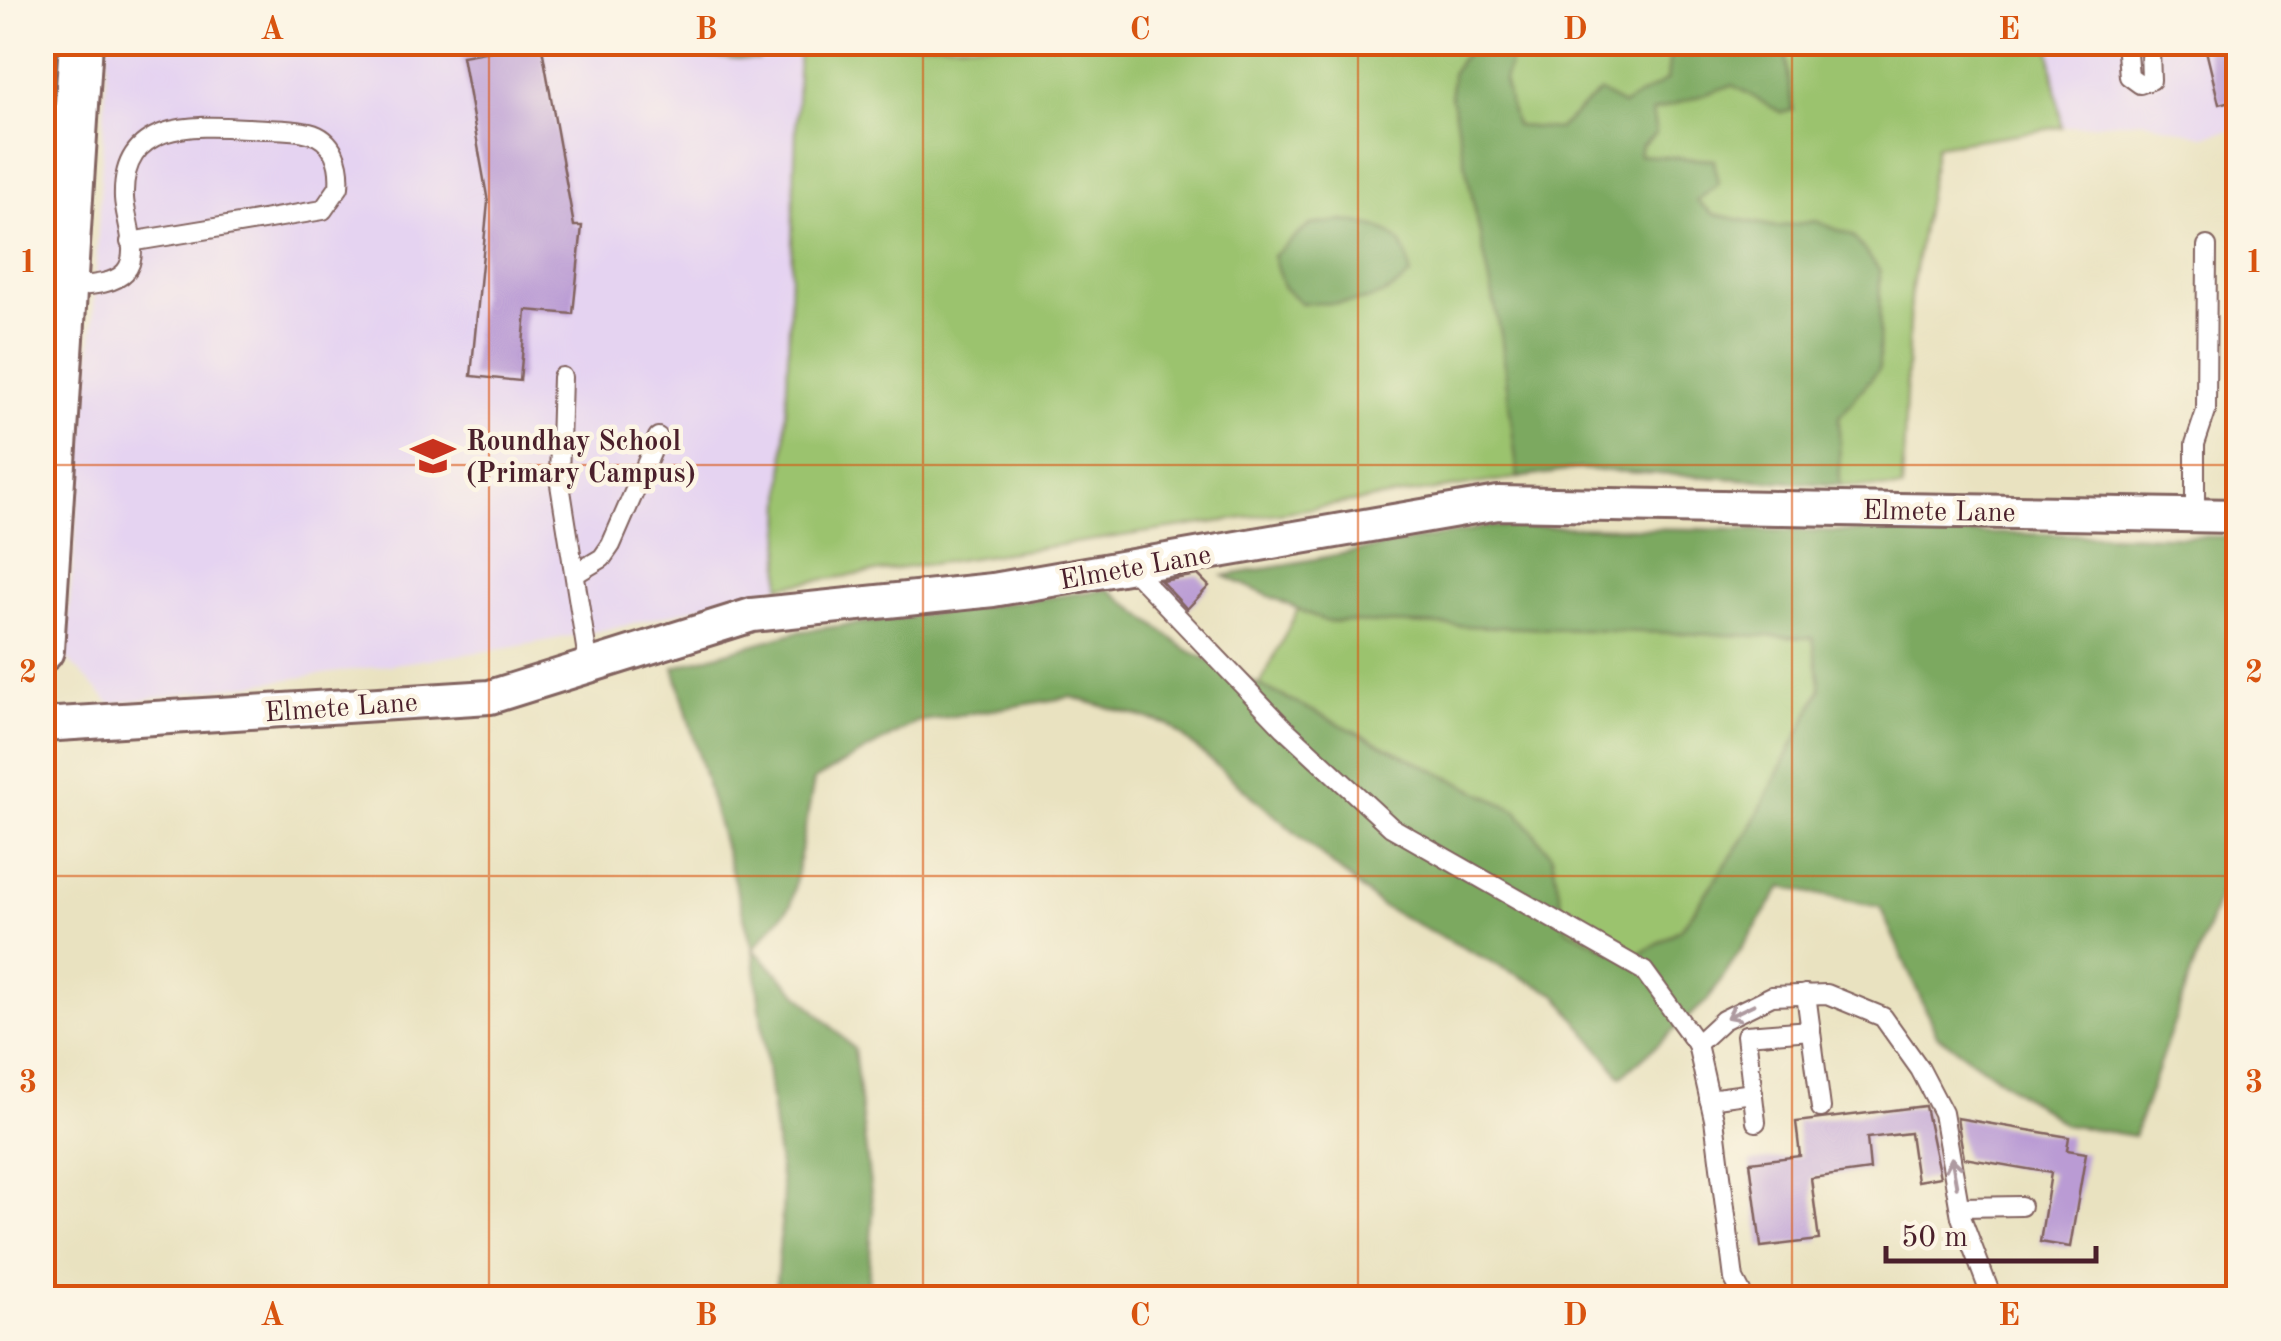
<svg xmlns="http://www.w3.org/2000/svg" width="2281" height="1341" font-family="'Old Standard TT',serif">
	<style>
		.built { fill: #e5d3f1 }
		.green { fill: #9bc36e; stroke: #72714c; stroke-width: 2.5 }
		.forest { fill: #7ca961; stroke: #636446; stroke-width: 2.5 }
		.building { fill: #ba9bd4 }
		.lines { fill: none; stroke-linecap: round; stroke-linejoin: round }
		.service-casing { stroke: #82635f; stroke-width: 22 }
		.minor-casing { stroke: #82635f; stroke-width: 38 }
		.tertiary-casing { stroke: #82635f; stroke-width: 48 }
		.service { stroke: #fff; stroke-width: 18 }
		.minor { stroke: #fff; stroke-width: 32 }
		.tertiary { stroke: #fff; stroke-width: 42 }
		.oneway { stroke: #ae9aa0 }
		.grid { fill: none; stroke: #d8530f; stroke-width: 2.5; stroke-opacity: 0.55 }
		.labels { text-anchor: middle; stroke-width: 9; stroke-linejoin: round; paint-order: stroke }
		.poi-label { font-size: 28px; font-weight: bold; fill: #4a1f2b; stroke: #fcf5e5; text-anchor: start }
		.street-label { font-size: 28px; fill: #4a1f2b; stroke: #fcf5e5 }
		.neatline { fill: none; stroke: #d8530f; stroke-width: 4 }
		.grid-label { font-size: 32px; text-anchor: middle; font-weight: bold; fill: #d8530f }
	</style>
	<rect width="100%" height="100%" fill="#fcf5e5"/>
	<filter id="ink" filterUnits="userSpaceOnUse"><feTurbulence type="fractalNoise" baseFrequency=".01" numOctaves="2"/><feDisplacementMap in="SourceGraphic" scale="20" xChannelSelector="R" yChannelSelector="G"/><feConvolveMatrix kernelMatrix="1 2 1 2 8 2 1 2 1" color-interpolation-filters="sRGB"/></filter>
	<filter id="wash" filterUnits="userSpaceOnUse"><feTurbulence type="fractalNoise" baseFrequency=".0048" numOctaves="4" result="noise"/><feDisplacementMap in="SourceGraphic" scale="40" xChannelSelector="R" yChannelSelector="G"/><feGaussianBlur stdDeviation="2.25" result="paint"/><feColorMatrix in="noise" values="0 0 0 0 0 0 0 0 0 0 0 0 0 0 0 0 0 1.4 0 .05"/><feComposite in="paint" operator="in"/></filter>
	<g filter="url(#wash)">
		<rect width="100%" height="100%" fill="#e9e2c0"/>
		<g class="built">
			<path d="M108,43h691l-19,543 -156,40 -116,22 -397,56 -46,-47 28,-331z"/>
			<path d="M2049,43h189v86l-35,7 -62,-16 -79,7z"/>
		</g>
		<g class="green">
			<path d="M633,43h126l-1,17 -126,-8z"/>
			<path d="M799,43h1250l13,84 -126,19 -26,152 -8,191 -323,-20 -799,117z"/>
			<path d="M1298,609l27,12 488,16 8,53 -72,141 -67,97 -51,32 -65,-31 -49,-118 -257,-126z"/>
		</g>
		<g class="forest">
			<path d="M1471,43h45l-12,38 12,45 42,3 42,-37 23,13 44,-25 4,-37h113l9,67 -11,3 -50,-28 -80,27 4,21 -15,13 -2,9 75,5 4,24 -21,17 16,13 63,13 40,-6 37,15 27,35 -1,98 -40,48 1,68 -261,-16 -61,9 -17,-143 -50,-239 1,-22z"/>
			<path d="M1343,221c39,5 65,11 67,54 -29,31 -68,29 -109,28l-18,-16 -10,-31 37,-31z"/>
			<path d="M1491,526l747,11v291l-5,27 -99,281 -69,-11 -128,-90 -57,-128 -98,-20 -74,113 -87,77 -64,-82 -176,-89 -212,-181 -98,-28 -154,25 -103,58 -23,125 -38,44 101,100 19,163 -6,86h-92l8,-97 -30,-252 -79,-282 122,-35 313,-43 75,59 333,163 35,45 14,73 65,31 51,-32 67,-97 72,-141 -8,-52 -488,-17 -101,-45z"/>
		</g>
		<g id="blocks">
			<g class="building">
				<path d="M541,42l33,184h8l-9,88 -47,-4 -6,71 -49,-5 17,-174 -26,-146z"/>
				<path d="M2204,42h34v57l-19,5z"/>
				<path d="M1198,575l11,11 -22,23 -26,-28z"/>
				<path d="M1925,1106l15,71 -23,4 -7,-48 -43,5 3,32 -59,8 8,62 -58,7 -11,-85 50,-6 -4,-34z"/>
				<path d="M1957,1118l112,19 -2,13 19,3 -16,94 -30,-5 11,-69 -87,-15z"/>
			</g>
		</g>
	</g>
	<g filter="url(#ink)">
		<use href="#blocks" fill-opacity="0" stroke="#82635f" stroke-width="2.5"/>
		<g class="lines">
			<g class="service-casing">
				<g id="service">
					<path d="M2126,42l3,34 11,8 11,-4 -1,-30 -6,-8"/>
					<path d="M67,287c18,-2 45,-1 58,-15 16,-18 0,-52 -1,-74 -3,-78 70,-73 124,-70 20,2 42,0 61,5 25,6 32,31 30,54l-16,23 -193,32"/>
					<path d="M562,377l-3,101 30,188"/>
					<path d="M2195,515v-71l11,-33 1,-165"/>
					<path d="M1129,566l155,162 107,99 253,144 53,73"/>
					<path d="M575,574l27,-16 9,-13 47,-108"/>
					<path d="M1806,994l15,114"/>
					<path d="M1709,1099l44,-6"/>
					<path d="M1756,1122l-10,-87 65,-5"/>
					<path d="M1960,1207l61,-1"/>
					<path d="M1744,1298l-10,-19 -20,-160 -17,-75 26,-24 49,-24 55,-2 56,23 37,52 23,44 18,104 31,81"/>
				</g>
			</g>
			<g class="minor-casing">
				<path id="minor" d="M42,725l448,-28 262,-82 241,-25 505,-87 740,13"/>
			</g>
			<g class="tertiary-casing">
				<path id="tertiary" d="M42,650l39,-608"/>
			</g>
			<use href="#service" class="service"/>
			<use href="#minor" class="minor"/>
			<use href="#tertiary" class="tertiary"/>
		</g>
		<defs><path id="oneway-shaft" d="M-6 0H5M1.5-3L5.5 0L1.5 3" fill="none" stroke-width="1.6" stroke-linecap="round" stroke-linejoin="round" transform="scale(2.5)"/></defs>
		<g class="oneway">
			<use href="#oneway-shaft" transform="translate(1740 1011) rotate(154)"/>
			<use href="#oneway-shaft" transform="translate(1954 1172) rotate(-100)"/>
		</g>
	</g>
	<path class="grid" d="M489,42v1256M923,42v1256M1358,42v1256M1792,42v1256M42,465h2196M42,876h2196"/>
	<defs>
		<g id="school-bare" transform="scale(3.45)"><path d="M0-5L7-2L0 1L-7-2ZM-4 1L0 2.5L4 1V4Q0 6-4 4Z" fill="#c8321e" stroke="#fcf5e5" stroke-width="2.5" paint-order="stroke"/></g>
	</defs>
	<g fill-rule="evenodd">
		<use href="#school-bare" x="433" y="456"/>
	</g>
	<g class="labels">
		<g class="poi-label">
			<text x="466" y="450">Roundhay School<tspan x="466" dy="32">(Primary Campus)</tspan></text>
		</g>
		<g class="street-label">
			<text transform="translate(1939 510) rotate(1)" y="10">Elmete Lane</text>
			<text transform="translate(1135 566) rotate(-10)" y="10">Elmete Lane</text>
			<text transform="translate(341 706) rotate(-4)" y="10">Elmete Lane</text>
		</g>
	</g>
	<rect width="2281" height="1341" fill="none" stroke="#fcf5e5" stroke-width="110"/>
	<path d="M1886 1246v15h210v-15" fill="none" stroke="#4a1f2b" stroke-width="5"/>
	<text x="1901" y="1246" font-size="30" fill="#4a1f2b" stroke="#fcf5e5" stroke-width="8" paint-order="stroke">50 m</text>
	<rect x="55" y="55" width="2171" height="1231" class="neatline"/>
	<g class="grid-label">
		<text x="272" y="39">A</text>
		<text x="706" y="39">B</text>
		<text x="1140" y="39">C</text>
		<text x="1575" y="39">D</text>
		<text x="2009" y="39">E</text>
		<text x="28" y="272">1</text>
		<text x="2254" y="272">1</text>
		<text x="28" y="682">2</text>
		<text x="2254" y="682">2</text>
		<text x="28" y="1092">3</text>
		<text x="2254" y="1092">3</text>
		<text x="272" y="1325">A</text>
		<text x="706" y="1325">B</text>
		<text x="1140" y="1325">C</text>
		<text x="1575" y="1325">D</text>
		<text x="2009" y="1325">E</text>
	</g>
</svg>
